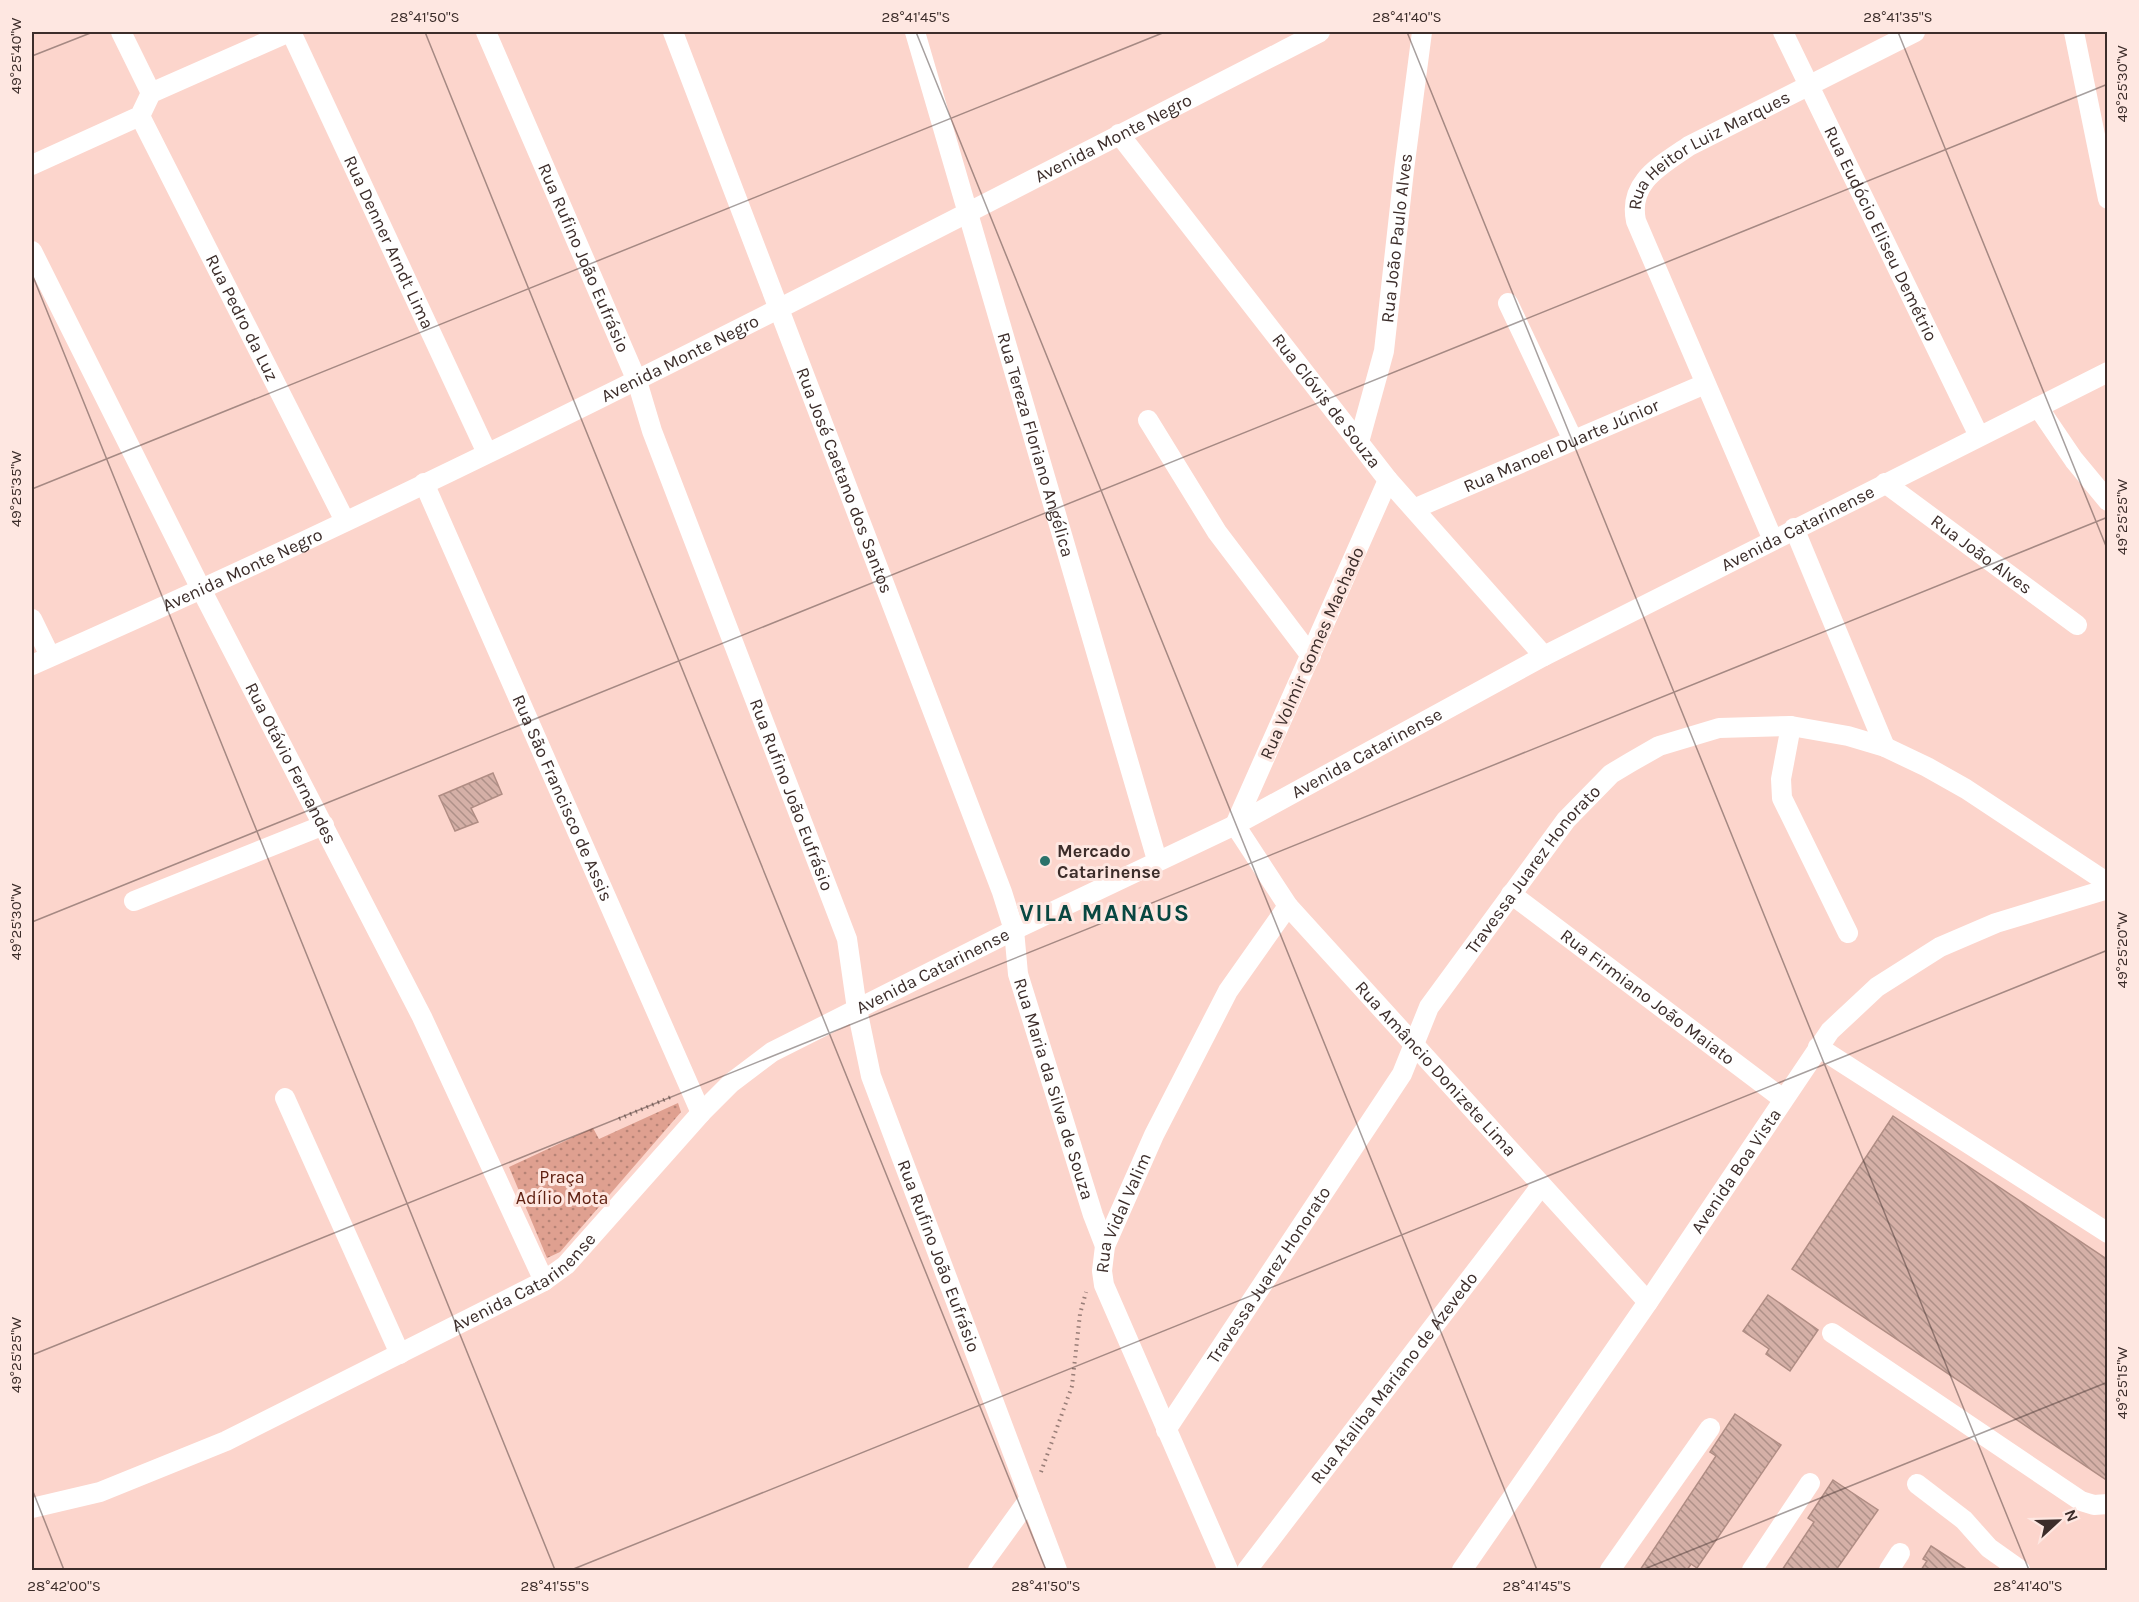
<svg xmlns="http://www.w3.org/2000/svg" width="2139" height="1602" font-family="Karla,sans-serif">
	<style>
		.park { fill: url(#park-dots) }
		.building { fill: url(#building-back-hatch); stroke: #b08d84; stroke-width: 1.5 }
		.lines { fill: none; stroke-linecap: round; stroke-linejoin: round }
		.path { stroke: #987d77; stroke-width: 4; stroke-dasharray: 1.5 4.5; stroke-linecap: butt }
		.minor { stroke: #fff; stroke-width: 20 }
		.ticks { fill: none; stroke: #3c2d2a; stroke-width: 1.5; stroke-opacity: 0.45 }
		.poi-dot { fill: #2b726a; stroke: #fee7e1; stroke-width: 2 }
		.labels { text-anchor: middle; stroke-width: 6; stroke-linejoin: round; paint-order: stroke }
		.street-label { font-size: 18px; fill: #3c2d2a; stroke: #fee7e1 }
		.poi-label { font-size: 18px; font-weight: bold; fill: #3c2d2a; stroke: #fee7e1; text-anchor: start }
		.park-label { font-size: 18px; fill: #602112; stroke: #fee7e1 }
		.district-label { font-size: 24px; font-weight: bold; letter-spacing: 1.5px; fill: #084741; stroke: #fee7e1 }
		.neatline { fill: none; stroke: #3c2d2a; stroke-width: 2 }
		.ticks-label { font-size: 15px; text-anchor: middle; fill: #3c2d2a }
	</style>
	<defs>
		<pattern id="park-dots" width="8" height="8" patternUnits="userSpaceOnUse" patternTransform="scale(1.5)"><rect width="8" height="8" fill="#dfa090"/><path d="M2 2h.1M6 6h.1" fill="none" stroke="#b68376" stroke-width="1.8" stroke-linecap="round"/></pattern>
		<pattern id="building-back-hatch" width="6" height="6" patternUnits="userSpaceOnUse" patternTransform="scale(1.5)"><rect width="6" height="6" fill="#d5b0a7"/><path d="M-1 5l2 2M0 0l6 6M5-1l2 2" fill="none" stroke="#ae9088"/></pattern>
	</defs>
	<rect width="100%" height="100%" fill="#fcd5cc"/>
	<path class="park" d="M678,1103l3,9 -121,140 -13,6 -38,-91 84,-39 6,11z"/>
	<g class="building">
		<path d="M493,773l9,21 -31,14 7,14 -23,9 -16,-35z"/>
		<path d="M1893,1116l215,144v221l-316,-212z"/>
		<path d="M1768,1295l50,35 -28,41 -24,-17 3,-5 -26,-18z"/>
		<path d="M1735,1414l46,31 -84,123 -6,-4 -4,6h-47l76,-114 -6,-4z"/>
		<path d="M1833,1480l45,30 -42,60h-54l32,-48 -6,-4z"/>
		<path d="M1931,1546l17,11 20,13h-47l6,-9 -4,-2z"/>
	</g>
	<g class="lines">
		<g class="path">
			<path d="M619,1119l54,-23"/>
			<path d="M1041,1472l31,-86 8,-72 6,-22"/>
		</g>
		<g class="minor">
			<path d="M121,32l30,61"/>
			<path id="s1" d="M291,32l196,421"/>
			<path id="s2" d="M486,32l151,349 15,50 195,508 10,70 14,67 186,494"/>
			<path id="s3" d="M673,32l329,860 12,38 4,44 75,241 12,31"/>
			<path id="s4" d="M915,32l242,828"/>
			<path id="s5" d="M1783,32l196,404"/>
			<path d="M2074,32l34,167"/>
			<path id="s6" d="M140,116l205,405"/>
			<path id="s7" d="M1119,134l269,346 156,176"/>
			<path d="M32,165l108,-49 11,-23 138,-61"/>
			<path id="s8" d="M32,251l169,338 221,428 122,264"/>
			<path d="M1508,303l65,137"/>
			<path d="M2038,407l36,53 34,41"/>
			<path d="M1148,420l69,112 94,124"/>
			<path id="s9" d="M1359,442l25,-91 20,-181 18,-138"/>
			<path id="s10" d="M1388,480l-153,345 53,81 360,396"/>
			<path id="s11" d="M424,483l277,630"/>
			<path id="s12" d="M1885,483l192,142"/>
			<path id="s13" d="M1416,508l289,-124"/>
			<path d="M1794,528l91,219"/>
			<path id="s14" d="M1773,540l-137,-319c-8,-39 24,-55 53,-75l226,-114"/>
			<path d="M32,619l18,37"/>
			<path id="s15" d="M32,665c438,-192 862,-415 1288,-633"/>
			<path d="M1791,726l-10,53 1,19 66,135"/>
			<path id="s16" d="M1511,894l272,205"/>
			<path d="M134,901l190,-76"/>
			<path d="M1818,1047l290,186"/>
			<path d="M285,1098l115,256"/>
			<path d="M1832,1333l249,168 13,4 14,-1"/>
			<path id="s17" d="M1166,1430l236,-356 27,-67 137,-187 45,-46 20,-12 28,-16 60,-18 72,-2 57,10 37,11 42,20 39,22 142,94"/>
			<path d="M1917,1484l47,36 25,28 31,22"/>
			<path id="s18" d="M32,1508l68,-16 126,-51 318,-160 22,-16 135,-152 30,-30 41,-31 242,-122 221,-105 309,-169 564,-284"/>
			<path d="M978,1570l52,-72"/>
			<path id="s19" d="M1228,1570l-124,-285 -2,-14 3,-25 49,-111 74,-144 60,-85"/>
			<path id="s20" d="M1247,1570l294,-384"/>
			<path id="s21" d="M1462,1570l186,-268 182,-271 47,-44 63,-40 56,-24 112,-34"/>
			<path d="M1610,1570l100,-142"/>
			<path d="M1752,1570l58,-87"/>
			<path d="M1889,1570l11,-17"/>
		</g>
	</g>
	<path class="ticks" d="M425,32l621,1538M916,32l621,1538M1407,32l622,1538M1898,32l210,519M32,56l61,-24M32,274l523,1296M32,489l1133,-457M32,922l2076,-838M32,1355l2076,-838M32,1489l32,81M571,1570l1537,-620M1642,1570l466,-188"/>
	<circle class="poi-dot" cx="1045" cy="861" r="6"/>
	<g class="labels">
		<g class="street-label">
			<text dy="6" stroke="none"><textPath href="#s15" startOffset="1203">Avenida Monte Negro</textPath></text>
			<text dy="6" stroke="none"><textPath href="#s14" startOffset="458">Rua Heitor Luiz Marques</textPath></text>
			<text dy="6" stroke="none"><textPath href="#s5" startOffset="224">Rua Eudócio Eliseu Demétrio</textPath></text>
			<text dy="6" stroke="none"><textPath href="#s9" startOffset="208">Rua João Paulo Alves</textPath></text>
			<text dy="6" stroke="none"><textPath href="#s1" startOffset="232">Rua Denner Arndt Lima</textPath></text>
			<text dy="6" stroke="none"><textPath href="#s2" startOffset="246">Rua Rufino João Eufrásio</textPath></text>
			<text dy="6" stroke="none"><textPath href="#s6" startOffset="226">Rua Pedro da Luz</textPath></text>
			<text dy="6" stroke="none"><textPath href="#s15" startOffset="717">Avenida Monte Negro</textPath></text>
			<text dy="6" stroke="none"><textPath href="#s7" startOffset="338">Rua Clóvis de Souza</textPath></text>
			<text dy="6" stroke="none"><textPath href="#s4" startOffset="430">Rua Tereza Floriano Angélica</textPath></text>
			<text dy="6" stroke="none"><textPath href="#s13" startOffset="158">Rua Manoel Duarte Júnior</textPath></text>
			<text dy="6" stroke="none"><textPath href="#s3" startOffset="480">Rua José Caetano dos Santos</textPath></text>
			<text dy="6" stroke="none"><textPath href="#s18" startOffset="2038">Avenida Catarinense</textPath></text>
			<text dy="6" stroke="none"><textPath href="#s12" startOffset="120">Rua João Alves</textPath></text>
			<text dy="6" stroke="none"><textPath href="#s15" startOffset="231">Avenida Monte Negro</textPath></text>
			<text transform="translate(1312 653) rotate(-66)" y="6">Rua Volmir Gomes Machado</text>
			<text dy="6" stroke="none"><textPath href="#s18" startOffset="1552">Avenida Catarinense</textPath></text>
			<text dy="6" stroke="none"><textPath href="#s8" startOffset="574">Rua Otávio Fernandes</textPath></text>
			<text dy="6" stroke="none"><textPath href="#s2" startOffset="822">Rua Rufino João Eufrásio</textPath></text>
			<text dy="6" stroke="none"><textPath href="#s11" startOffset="344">Rua São Francisco de Assis</textPath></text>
			<text dy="6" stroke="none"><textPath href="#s17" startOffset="672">Travessa Juarez Honorato</textPath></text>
			<text dy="6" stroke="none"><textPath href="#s18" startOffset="1066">Avenida Catarinense</textPath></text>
			<text dy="6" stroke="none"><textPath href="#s16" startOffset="171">Rua Firmiano João Maiato</textPath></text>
			<text dy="6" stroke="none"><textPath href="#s10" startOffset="694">Rua Amâncio Donizete Lima</textPath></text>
			<text dy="6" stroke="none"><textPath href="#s3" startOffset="1125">Rua Maria da Silva de Souza</textPath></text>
			<text dy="6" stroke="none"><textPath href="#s21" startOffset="484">Avenida Boa Vista</textPath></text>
			<text dy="6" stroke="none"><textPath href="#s19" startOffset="387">Rua Vidal Valim</textPath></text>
			<text dy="6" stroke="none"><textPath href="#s2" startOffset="1308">Rua Rufino João Eufrásio</textPath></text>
			<text dy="6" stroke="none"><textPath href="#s17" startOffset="186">Travessa Juarez Honorato</textPath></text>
			<text dy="6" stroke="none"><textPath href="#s18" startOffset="544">Avenida Catarinense</textPath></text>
			<text dy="6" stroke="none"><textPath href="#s20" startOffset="242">Rua Ataliba Mariano de Azevedo</textPath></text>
		</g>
		<g class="poi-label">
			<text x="1057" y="857">Mercado<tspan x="1057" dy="21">Catarinense</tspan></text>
		</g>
		<g class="park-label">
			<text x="562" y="1183">Praça<tspan x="562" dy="21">Adílio Mota</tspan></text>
		</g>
		<g class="district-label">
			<text x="1105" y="921">VILA MANAUS</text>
		</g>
	</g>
	<rect width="2139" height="1602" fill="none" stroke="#fee7e1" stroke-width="66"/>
	<g transform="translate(2058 1521) rotate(68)" stroke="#fee7e1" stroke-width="4.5" paint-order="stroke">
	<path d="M0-4.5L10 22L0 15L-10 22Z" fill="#3c2d2a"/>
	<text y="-9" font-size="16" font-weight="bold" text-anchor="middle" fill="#3c2d2a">N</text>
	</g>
	<rect x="33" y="33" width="2073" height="1536" class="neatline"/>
	<g class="ticks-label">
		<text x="425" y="22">28°41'50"S</text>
		<text x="916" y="22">28°41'45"S</text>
		<text x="1407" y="22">28°41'40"S</text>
		<text x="1898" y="22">28°41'35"S</text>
		<text transform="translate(16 56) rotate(-90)" y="5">49°25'40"W</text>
		<text transform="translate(2122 84) rotate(-90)" y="5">49°25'30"W</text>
		<text transform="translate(16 489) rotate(-90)" y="5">49°25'35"W</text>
		<text transform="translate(2122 517) rotate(-90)" y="5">49°25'25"W</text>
		<text transform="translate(16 922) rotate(-90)" y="5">49°25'30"W</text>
		<text transform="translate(2122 950) rotate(-90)" y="5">49°25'20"W</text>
		<text transform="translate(16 1355) rotate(-90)" y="5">49°25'25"W</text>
		<text transform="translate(2122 1383) rotate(-90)" y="5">49°25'15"W</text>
		<text x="64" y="1591">28°42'00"S</text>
		<text x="555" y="1591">28°41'55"S</text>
		<text x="1046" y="1591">28°41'50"S</text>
		<text x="1537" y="1591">28°41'45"S</text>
		<text x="2028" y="1591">28°41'40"S</text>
	</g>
</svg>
